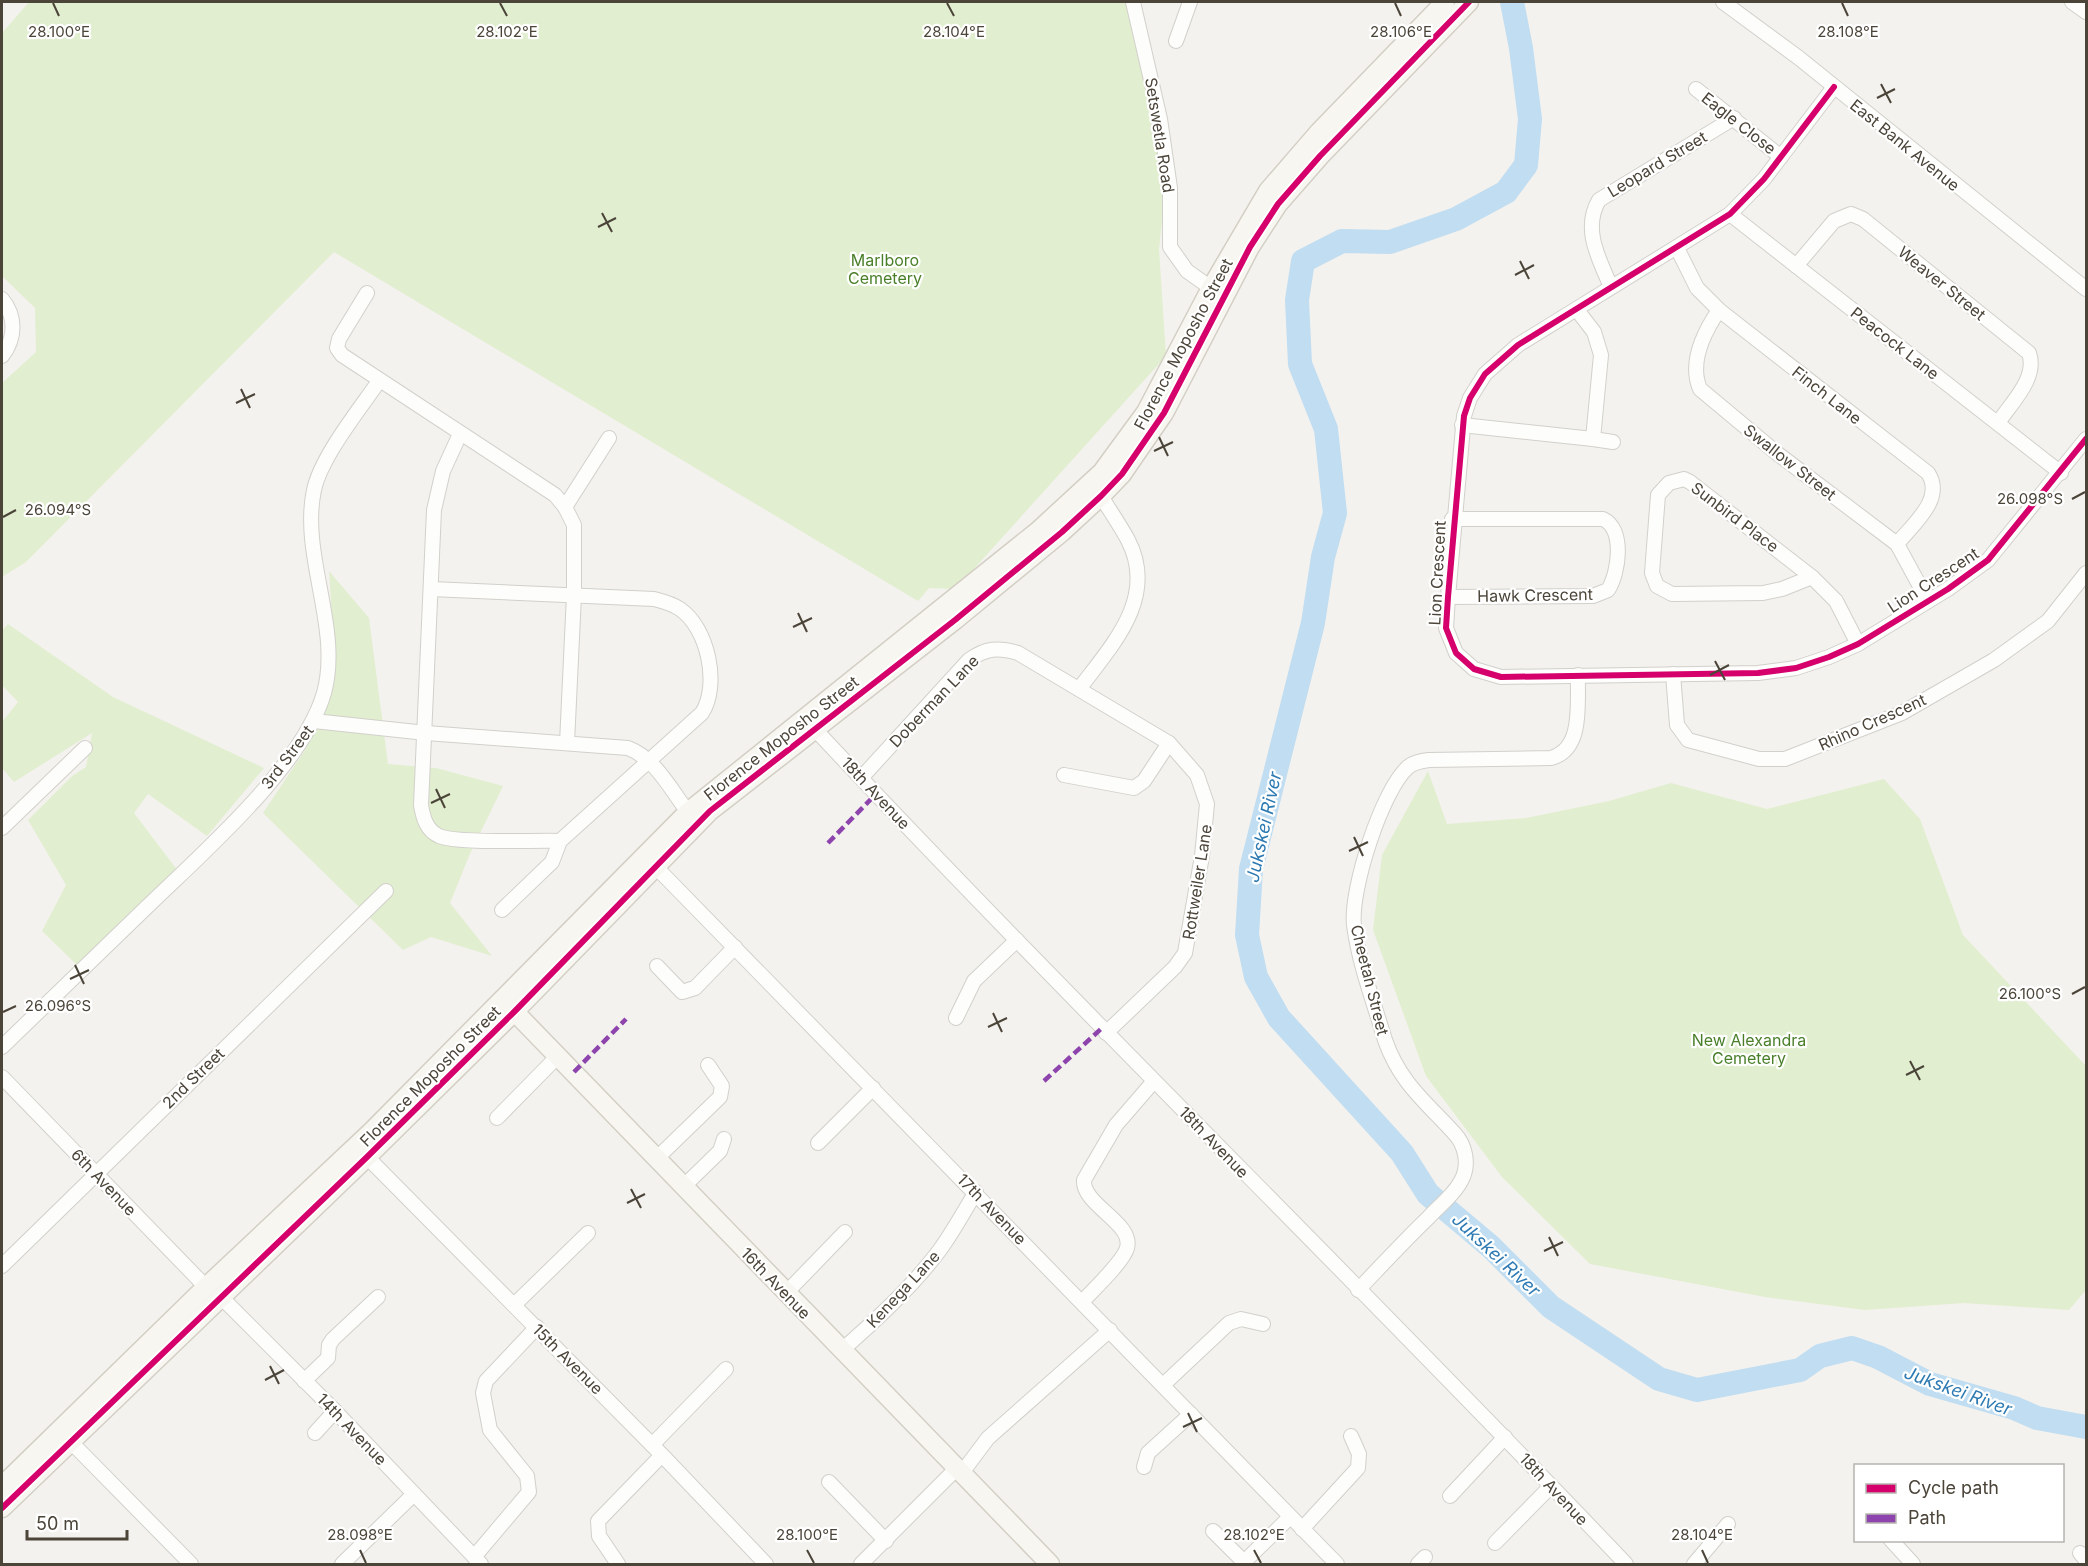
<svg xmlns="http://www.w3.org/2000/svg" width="2088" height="1566" font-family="Inter,sans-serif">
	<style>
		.green { fill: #e1eecf }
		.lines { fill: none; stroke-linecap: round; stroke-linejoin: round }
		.river { stroke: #c0ddf1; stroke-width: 24 }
		.street-casing { stroke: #d2d0cb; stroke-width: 16 }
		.secondary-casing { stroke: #d3cfc5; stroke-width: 21 }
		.street { stroke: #fdfdfc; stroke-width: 14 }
		.secondary { stroke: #f7f6f1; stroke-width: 18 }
		.quiet { stroke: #8e44ad; stroke-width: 4.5; stroke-dasharray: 9 4.5; stroke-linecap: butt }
		.cycleway-casing { stroke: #fff; stroke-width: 10 }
		.cycleway { stroke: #d6006c; stroke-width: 6 }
		.ticks { fill: none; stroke: #4b4439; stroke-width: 2 }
		.labels { text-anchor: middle; stroke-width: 4.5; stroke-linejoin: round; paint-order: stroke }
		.street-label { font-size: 16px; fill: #4b4439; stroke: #fff }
		.park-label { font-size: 16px; fill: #4a7f2a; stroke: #fff }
		.water-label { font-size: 18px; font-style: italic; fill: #2e7ab2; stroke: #fff }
		.ticks-label { font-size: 15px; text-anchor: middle; fill: #4b4439; stroke: #fff; stroke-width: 4.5; stroke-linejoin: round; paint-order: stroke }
	</style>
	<rect width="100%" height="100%" fill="#f4f2ee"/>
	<g class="green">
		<path d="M29,2h1099l38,182 -7,65 7,107 -203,225 -11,8 -23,-1 -11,13 -584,-349 -308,310 -24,15v-194l34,-31 -1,-44 -33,-32v-243z"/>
		<path d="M329,571l40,47 19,146 48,4 67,18 -34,70 -19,47 42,53 -61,-19 -28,13 -140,-137 42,-63 30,-87z"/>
		<path d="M8,624l105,73 151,71 -57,68 -59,-42 -14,19 44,58 -97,98 -39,-38 24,-46 -38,-65 44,-44 14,-9 6,-34 -78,49 -12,-14v-46l16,-20 -16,-17v-54z"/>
		<path d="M1428,771l19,53 79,-6 83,-17 62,-18 96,26 117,-30 36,40 43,116 123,131v224l-17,20 -105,-7 -99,7 -100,-13 -175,-33 -88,-87 -76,-101 -53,-146 9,-75z"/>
	</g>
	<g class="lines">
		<path class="river" d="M1512,2l9,46 9,71 -4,46 -20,27 -50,27 -66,23 -48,-1 -39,20 -6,39 3,64 26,65 9,84 -12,44 -10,66 -62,246 -4,66 9,42 23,41 123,135 26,41 63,53 60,60 108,72 38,11 103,-20 20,-14 32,-8 26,9 52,27 84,24 23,10 49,9"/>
		<g class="street-casing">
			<g id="street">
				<path d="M1133,2l27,117 10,69v59l17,24 24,17"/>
				<path d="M1723,2l76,56 287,231"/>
				<path d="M2072,2l14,10"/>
				<path d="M1176,41l14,-39"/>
				<path d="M1834,87l-70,92 -34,35 -212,131 -33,29 -15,24 -6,18 -16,181 -2,31 10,25 18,16 27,8 257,-4 38,-5 33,-11 29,-13 90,-55 40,-29 98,-121"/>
				<path d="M1696,89l85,68"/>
				<path d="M1730,214l331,259"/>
				<path d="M1677,248l20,40 22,22 209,163c17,26 -15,51 -31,71"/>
				<path d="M1796,266l38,-45 17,-7 12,5 166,134c9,25 -18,50 -31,70"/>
				<path d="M1611,287c-12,-28 -29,-58 -12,-87l135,-82"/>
				<path d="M367,293l-28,46 -2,9 5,7 213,140 10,12 9,18v70l-7,148"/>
				<path d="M2,299c14,17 14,39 0,57"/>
				<path d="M1719,310c-15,22 -30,53 -19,79l78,65 119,90 31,57"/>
				<path d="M1462,425l131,14 8,-84 -7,-23 -17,-22"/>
				<path d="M460,434l-17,37 -9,39 -13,295c2,12 5,25 18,31 19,8 96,4 121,5"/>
				<path d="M1593,439l20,3"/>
				<path d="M1684,479l6,3 122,95 -30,12 -19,4 -91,1 -15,-8 -5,-13 6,-78 11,-12z"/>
				<path d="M565,507l44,-69"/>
				<path d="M1812,577l24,24 22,43"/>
				<path d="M431,589l223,10c8,2 19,5 26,10 28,19 40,76 22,104l-142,128 -8,21 -50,48"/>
				<path d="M1448,597l145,-1 15,-6c11,-17 17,-61 -5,-71h-151"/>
				<path d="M1673,674l4,51 11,15 71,19h26l117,-46 92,-53 54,-39 38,-48"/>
				<path d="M1079,689c33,-44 79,-91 49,-149 -8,-15 -18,-29 -27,-44"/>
				<path d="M314,721l112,12 202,15c27,10 43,42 60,64"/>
				<path d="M810,724c267,285 547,557 816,840"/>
				<path d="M1064,775l70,13 10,-7 25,-38"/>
				<path d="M862,777l107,-117c17,-12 29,-13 49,-7l151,90 28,32 10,29 -5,52 -17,97 -10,14 -69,66"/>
				<path d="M2,828l83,-80"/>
				<path d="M649,860l688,704"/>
				<path d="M657,966l25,26 13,-4 40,-41"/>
				<path d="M956,1018l18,-37 43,-41"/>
				<path d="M2,1047c50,-48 100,-97 150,-145 54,-52 151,-137 172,-209 18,-65 -24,-138 -10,-203 7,-33 45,-80 65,-109"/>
				<path d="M2,1077l204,210"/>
				<path d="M497,1118l61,-62"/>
				<path d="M818,1143l55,-55"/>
				<path d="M367,1157l295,298 104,109"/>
				<path d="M656,1159l64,-62 2,-11 -14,-21"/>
				<path d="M683,1187l37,-36 4,-12"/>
				<path d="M2,1266l384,-375"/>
				<path d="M1358,1290c23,-24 46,-49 70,-72 12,-13 28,-25 35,-41 6,-14 2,-32 -8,-43 -29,-32 -55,-51 -70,-94 -11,-37 -26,-76 -31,-115 -4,-35 28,-135 54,-158 6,-5 13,-6 21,-7l122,-2c33,-9 26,-55 27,-83"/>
				<path d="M786,1293l59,-61"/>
				<path d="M220,1296l115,115 146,153"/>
				<path d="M1082,1302c11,-12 41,-40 45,-54 7,-25 -45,-43 -43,-68l32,-55 38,-44"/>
				<path d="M514,1305l74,-72"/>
				<path d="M842,1350c35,-31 69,-62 97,-99 14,-19 25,-40 37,-59"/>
				<path d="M304,1381l24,-23 1,-13 4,-6 45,-42"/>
				<path d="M1163,1385l66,-62 12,-4 22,5"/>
				<path d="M315,1433l20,-22"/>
				<path d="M70,1441l121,123"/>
				<path d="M652,1445l74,-76"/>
				<path d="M1144,1467l4,-14 43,-39"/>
				<path d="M961,1474l27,-36 122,-108"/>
				<path d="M829,1482l57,59"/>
				<path d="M1450,1496l55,-59"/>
				<path d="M1302,1529l56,-61 1,-14 -8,-18"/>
				<path d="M1213,1531l31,31"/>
				<path d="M1891,1540l22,24"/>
				<path d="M1495,1543l56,-57"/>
				<path d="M2080,1553l6,7"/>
				<path d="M474,1557l55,-65 -2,-16 -37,-46 -7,-37 3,-12 51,-54"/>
				<path d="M342,1564l72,-70"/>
				<path d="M618,1564l-19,-28 -1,-15 64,-66"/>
				<path d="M861,1564l95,-95"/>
				<path d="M1242,1564l48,-47"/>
				<path d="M1418,1564l7,-7"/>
				<path d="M1694,1564l34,-40"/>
			</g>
		</g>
		<g class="secondary-casing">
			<g id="secondary">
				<path d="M507,1004l543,560"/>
				<path d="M2,1486l204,-199 165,-155 317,-320 350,-281 64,-59 44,-60 65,-124 57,-97 51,-59 126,-130"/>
				<path d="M2,1508l365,-351 148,-146 195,-200 245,-191 107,-88 39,-36 21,-22 42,-61 86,-166 28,-43 42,-48 149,-154"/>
			</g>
		</g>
		<use href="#street" class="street"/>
		<use href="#secondary" class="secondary"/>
		<g class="quiet">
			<path d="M828,843l48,-49"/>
			<path d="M574,1072l52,-53"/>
			<path d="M1044,1081l58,-53"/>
		</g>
		<g class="cycleway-casing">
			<g id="cycleway">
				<path d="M1834,87l-70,92 -34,35 -212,131 -33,29 -15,24 -6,18 -16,181 -2,31 10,25 18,16 27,8 257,-4 38,-5 33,-11 29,-13 90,-55 40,-29 98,-121"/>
				<path d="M2,1508l365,-351 148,-146 195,-200 245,-191 107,-88 39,-36 21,-22 42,-61 86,-166 28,-43 42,-48 149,-154"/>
			</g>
		</g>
		<use href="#cycleway" class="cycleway"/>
	</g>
	<path class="ticks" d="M53,3l6,13M500,3l7,13M947,3l7,13M1395,3l6,13M1842,3l6,13M1881,84l10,19M1877,98l18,-9M602,213l10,19M598,227l18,-9M1520,261l9,18M1515,275l19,-10M241,389l9,19M236,403l19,-9M1159,437l9,19M1154,451l19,-9M2072,499l13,-7M3,517l13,-7M798,613l9,19M793,627l19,-9M1715,661l10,19M1710,675l19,-10M436,789l9,19M431,803l19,-9M1354,837l9,19M1349,851l19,-9M75,965l9,19M70,979l19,-9M2072,994l13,-7M3,1012l13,-6M993,1013l9,19M988,1027l19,-9M1910,1061l10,19M1906,1075l18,-9M631,1189l10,19M627,1203l18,-9M1549,1237l9,19M1544,1251l19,-9M270,1366l9,18M265,1380l19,-10M1188,1413l9,19M1183,1427l19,-9M360,1550l6,13M807,1550l7,13M1254,1550l7,13M1702,1550l6,13"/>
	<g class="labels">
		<g class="street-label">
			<text transform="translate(1739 123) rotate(38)" y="6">Eagle Close</text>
			<text transform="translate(1160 135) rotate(81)" y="6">Setswetla Road</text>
			<text transform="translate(1905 145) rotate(39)" y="6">East Bank Avenue</text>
			<text transform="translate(1657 164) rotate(-31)" y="6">Leopard Street</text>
			<text transform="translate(1942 283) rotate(39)" y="6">Weaver Street</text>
			<text transform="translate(1895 343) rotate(38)" y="6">Peacock Lane</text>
			<text transform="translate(1183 344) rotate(-62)" y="6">Florence Moposho Street</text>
			<text transform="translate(1827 395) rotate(38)" y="6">Finch Lane</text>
			<text transform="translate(1790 462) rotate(38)" y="6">Swallow Street</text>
			<text transform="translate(1735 517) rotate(37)" y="6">Sunbird Place</text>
			<text transform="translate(1437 573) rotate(-87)" y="6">Lion Crescent</text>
			<text transform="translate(1933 580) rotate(-33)" y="6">Lion Crescent</text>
			<text transform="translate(1535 595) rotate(-1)" y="6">Hawk Crescent</text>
			<text transform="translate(934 701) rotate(-46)" y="6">Doberman Lane</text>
			<text transform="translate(1872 722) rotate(-24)" y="6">Rhino Crescent</text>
			<text transform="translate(781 738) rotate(-38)" y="6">Florence Moposho Street</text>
			<text transform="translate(287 757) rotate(-53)" y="6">3rd Street</text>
			<text transform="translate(876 793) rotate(47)" y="6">18th Avenue</text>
			<text transform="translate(1197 882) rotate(-81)" y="6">Rottweiler Lane</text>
			<text transform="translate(1370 980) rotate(76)" y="6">Cheetah Street</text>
			<text transform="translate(430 1076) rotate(-45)" y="6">Florence Moposho Street</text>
			<text transform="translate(193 1078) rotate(-44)" y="6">2nd Street</text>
			<text transform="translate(1214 1142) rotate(46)" y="6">18th Avenue</text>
			<text transform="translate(104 1182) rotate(46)" y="6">6th Avenue</text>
			<text transform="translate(992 1209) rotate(46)" y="6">17th Avenue</text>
			<text transform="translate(776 1283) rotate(46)" y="6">16th Avenue</text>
			<text transform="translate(903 1289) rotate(-47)" y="6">Kenega Lane</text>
			<text transform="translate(568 1359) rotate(45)" y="6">15th Avenue</text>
			<text transform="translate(352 1429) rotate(46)" y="6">14th Avenue</text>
			<text transform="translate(1554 1489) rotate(47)" y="6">18th Avenue</text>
		</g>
		<g class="park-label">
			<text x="885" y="266">Marlboro<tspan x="885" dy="18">Cemetery</tspan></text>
			<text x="1749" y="1046">New Alexandra<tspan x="1749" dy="18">Cemetery</tspan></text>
		</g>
		<g class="water-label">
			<text transform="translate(1264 827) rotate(-78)" y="6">Jukskei River</text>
			<text transform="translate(1496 1255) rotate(43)" y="6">Jukskei River</text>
			<text transform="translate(1958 1391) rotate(20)" y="6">Jukskei River</text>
		</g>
	</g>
	<g class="ticks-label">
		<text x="59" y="37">28.100°E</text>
		<text x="507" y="37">28.102°E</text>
		<text x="954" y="37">28.104°E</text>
		<text x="1401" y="37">28.106°E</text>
		<text x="1848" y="37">28.108°E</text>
		<text x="2030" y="504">26.098°S</text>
		<text x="58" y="515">26.094°S</text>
		<text x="2030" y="999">26.100°S</text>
		<text x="58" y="1011">26.096°S</text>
		<text x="360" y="1540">28.098°E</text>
		<text x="807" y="1540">28.100°E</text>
		<text x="1254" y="1540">28.102°E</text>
		<text x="1702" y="1540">28.104°E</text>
	</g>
	<rect width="2088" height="1566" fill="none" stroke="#4b4439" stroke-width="6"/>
	<rect x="1854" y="1464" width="210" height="78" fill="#ffffff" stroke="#b7b4b0" stroke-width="1.5"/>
	<rect x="1866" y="1484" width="30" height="9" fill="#d6006c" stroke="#b7b4b0" stroke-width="1.5"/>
	<text x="1908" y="1494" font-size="18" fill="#4b4439">Cycle path</text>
	<rect x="1866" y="1514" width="30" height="9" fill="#8e44ad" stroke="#b7b4b0" stroke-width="1.5"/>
	<text x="1908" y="1524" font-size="18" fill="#4b4439">Path</text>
	<path d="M27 1530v9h100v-9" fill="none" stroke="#4b4439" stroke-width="3"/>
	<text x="36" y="1530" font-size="18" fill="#4b4439" stroke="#ffffff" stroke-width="4.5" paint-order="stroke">50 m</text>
</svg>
